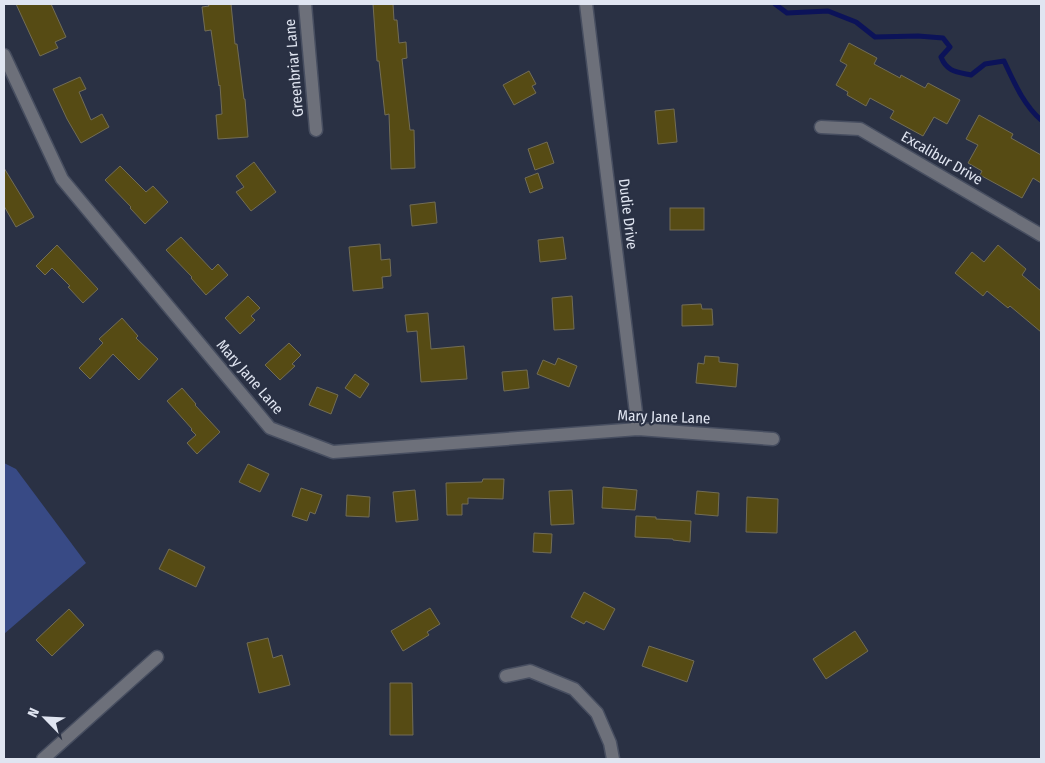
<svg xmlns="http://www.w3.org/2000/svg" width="1045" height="763" font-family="'Fira Sans Condensed',sans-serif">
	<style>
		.green { fill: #384a85 }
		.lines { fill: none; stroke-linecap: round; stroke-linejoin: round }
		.stream { stroke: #0c1359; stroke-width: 5 }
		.building { fill: #564b14; stroke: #726d56 }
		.minor-casing { stroke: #474e60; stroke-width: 15 }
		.minor { stroke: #6d707a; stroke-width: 12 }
		.labels { text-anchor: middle; stroke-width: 4; stroke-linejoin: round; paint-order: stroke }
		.street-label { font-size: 15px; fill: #e0e5f1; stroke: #2a3144 }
	</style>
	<rect width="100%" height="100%" fill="#2a3144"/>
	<path class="green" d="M4,463l12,6 70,94 -82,71z"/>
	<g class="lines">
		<path class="stream" d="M775,4l12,9 41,-2 28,11 19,15 43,-1 25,2 7,9 -9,10c6,15 16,15 30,18l14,-11 19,-3c10,21 19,43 37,59"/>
	</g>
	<g class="building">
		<path d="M16,4h35l15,33 -11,5 3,6 -18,8z"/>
		<path d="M208,4h23l4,40h2l7,55h1l3,38 -30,2 -2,-24 6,-1 -2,-29 -1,1 -8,-56 -6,1 -3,-24 7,-1z"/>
		<path d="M373,4h20l1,16h3l2,23 7,-1 1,16 -5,1 8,71h4l1,38 -24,1 -2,-55 -4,1 -6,-54h-2z"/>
		<path d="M849,43l28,15 -3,6 26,14 1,-3 24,13 3,-5 32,17 -13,24 -13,-7 -11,19 -33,-18 4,-7 -24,-13 -4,8 -19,-11 1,-3 -12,-7 11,-20 -7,-4z"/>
		<path d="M529,71l7,13 -4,2 4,7 -22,12 -11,-20z"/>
		<path d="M80,77l6,12 -7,3 12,28 11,-6 7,13 -28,16 -14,-24 -14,-30z"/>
		<path d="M674,109l3,33 -19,2 -3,-33z"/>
		<path d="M979,115l34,19 -2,4 30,17v28l-8,-5 -11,20 -42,-23 2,-4 -14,-8 10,-18 -12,-6z"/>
		<path d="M547,142l7,21 -19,7 -7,-21z"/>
		<path d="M254,162l22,30 -25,19 -15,-19 8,-5 -8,-11z"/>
		<path d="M120,166l26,26 7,-6 15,16 -23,22 -15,-16 1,-1 -26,-27z"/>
		<path d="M4,168l30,49 -18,10 -12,-21z"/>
		<path d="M538,173l5,15 -13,5 -5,-15z"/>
		<path d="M435,202l2,21 -25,3 -2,-21z"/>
		<rect x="670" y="208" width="34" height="22"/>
		<path d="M181,237l31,33 6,-6 10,11 -22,20 -15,-17 1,-1 -26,-27z"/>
		<path d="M563,237l3,22 -26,3 -2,-22z"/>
		<path d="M380,244l1,16 9,-1 1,17 -9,1 1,11 -30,3 -4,-44z"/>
		<path d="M57,245l41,44 -15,14 -15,-16 2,-1 -18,-18 -7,7 -9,-9z"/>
		<path d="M998,245l28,24 -4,6 19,16v41l-31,-26 -2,2 -21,-17 -4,5 -28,-23 17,-21 12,10z"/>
		<path d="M248,296l12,12 -9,8 4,4 -15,14 -15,-16z"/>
		<path d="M572,296l2,33 -20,1 -2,-32z"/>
		<path d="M701,304l1,5h10l1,16 -31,1v-21z"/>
		<path d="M428,313l3,36 33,-3 3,33 -46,3 -4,-51 -10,1 -2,-17z"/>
		<path d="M122,318l16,18 -2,2 22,21 -19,21 -26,-26 -23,25 -11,-11 24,-25 -4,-4z"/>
		<path d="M289,343l12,12 -9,9 3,2 -15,14 -15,-15z"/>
		<path d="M705,356l14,1v5l19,2 -2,23 -40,-4 2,-20 6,1z"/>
		<path d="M558,358l19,8 -8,21 -32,-13 6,-14 12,5z"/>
		<path d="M527,370l2,18 -25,3 -2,-19z"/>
		<path d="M355,374l14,10 -9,14 -15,-10z"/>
		<path d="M317,387l21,8 -7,19 -22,-9z"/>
		<path d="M182,388l14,16 -1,1 25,27 -23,22 -10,-11 9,-8 -5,-5 1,-1 -25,-28z"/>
		<path d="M248,464l21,10 -9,18 -21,-10z"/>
		<path d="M483,479h21l-1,20 -35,-1v6h-6v11h-15l-1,-32 36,-1z"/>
		<path d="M603,487l34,3 -2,20 -33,-2z"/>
		<path d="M301,488l21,7 -7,19 -5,-2 -3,9 -15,-5z"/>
		<path d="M415,490l3,30 -22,2 -3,-30z"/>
		<path d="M572,490l2,34 -23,1 -2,-34z"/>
		<path d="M697,491l22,2 -1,23 -23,-2z"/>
		<path d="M347,495l23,2 -1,20 -23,-1z"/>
		<path d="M747,497l31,2 -1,34 -31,-1z"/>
		<path d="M636,516l20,1v2l35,2 -1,21 -17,-2v-1l-38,-2z"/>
		<path d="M534,533l18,1 -1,19 -18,-1z"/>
		<path d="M169,549l36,18 -9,20 -37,-18z"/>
		<path d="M584,592l31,17 -11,21 -18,-9 -2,3 -13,-7z"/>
		<path d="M430,608l10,16 -13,8 2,3 -26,16 -12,-20z"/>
		<path d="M69,609l15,16 -32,31 -16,-16z"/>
		<path d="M855,631l13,20 -42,28 -13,-20z"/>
		<path d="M268,638l5,20 9,-3 8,30 -31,8 -12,-50z"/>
		<path d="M649,646l45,15 -7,21 -45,-16z"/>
		<path d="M390,683h22l1,52h-23z"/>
	</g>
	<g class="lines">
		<g class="minor-casing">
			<g id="minor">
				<path d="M305,4l11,126"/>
				<path d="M586,4l52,425"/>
				<path d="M4,55l58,124 208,249 63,24 305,-23 135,10"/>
				<path d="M821,127l39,2 181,106"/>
				<path d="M506,676l24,-5 44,18 23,24 13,30 3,16"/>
				<path d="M43,759l114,-102"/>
			</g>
		</g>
		<use href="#minor" class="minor"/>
	</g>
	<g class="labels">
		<g class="street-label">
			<text transform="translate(294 68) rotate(-95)" y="5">Greenbriar Lane</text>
			<text transform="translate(942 158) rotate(30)" y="5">Excalibur Drive</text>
			<text transform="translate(628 214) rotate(83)" y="5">Dudie Drive</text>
			<text transform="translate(250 377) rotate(49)" y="5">Mary Jane Lane</text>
			<text transform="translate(664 417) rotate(2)" y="5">Mary Jane Lane</text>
		</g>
	</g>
	<rect width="1045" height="763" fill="none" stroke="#e0e5f1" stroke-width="10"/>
	<g transform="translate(45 718) rotate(294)" stroke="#2a3144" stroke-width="4" paint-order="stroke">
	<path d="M0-4L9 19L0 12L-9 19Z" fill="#e0e5f1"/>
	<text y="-8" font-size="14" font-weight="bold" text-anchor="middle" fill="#e0e5f1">N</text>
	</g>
</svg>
